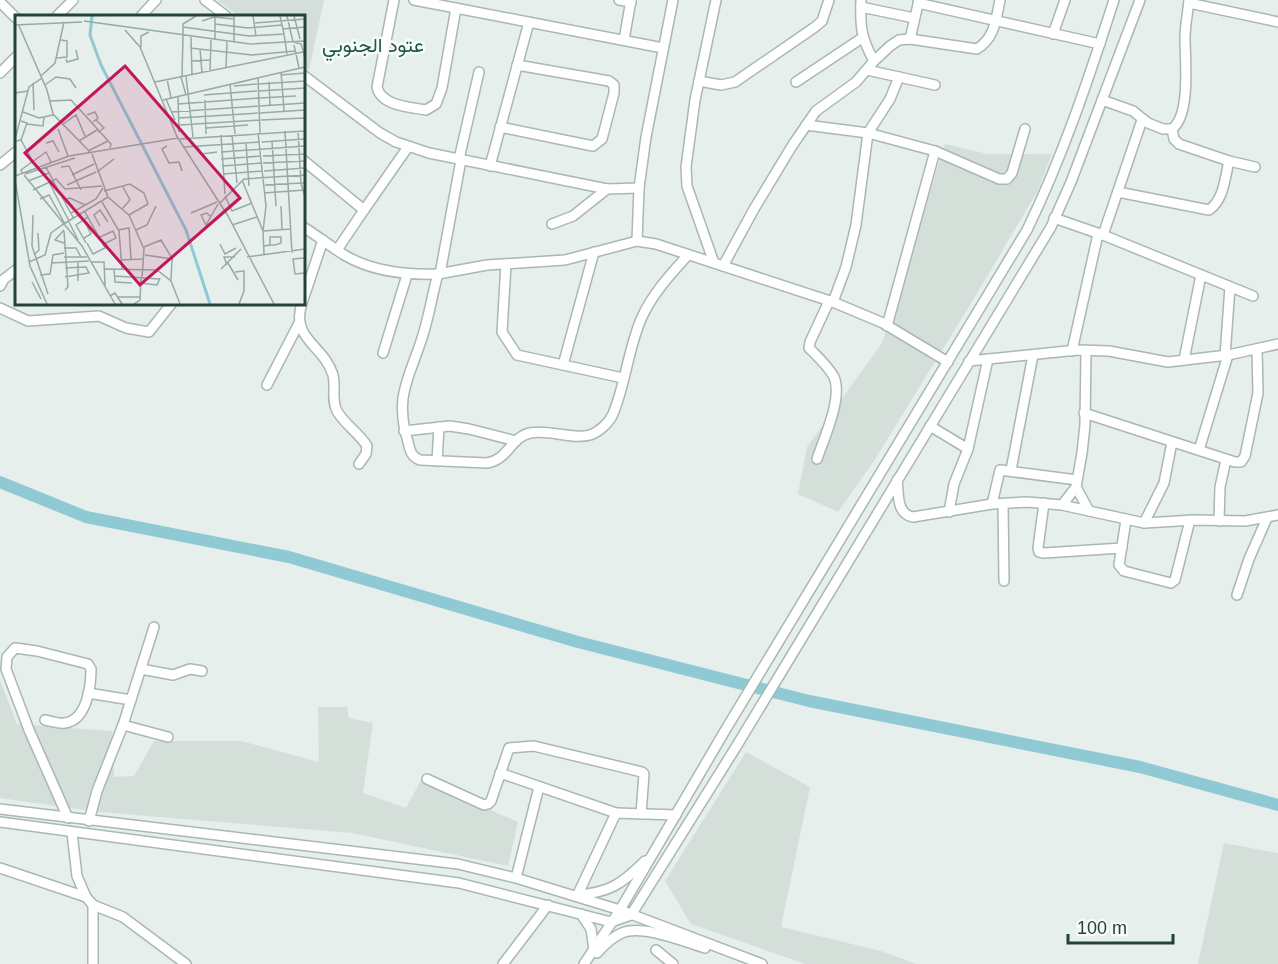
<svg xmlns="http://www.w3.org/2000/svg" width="1278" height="964" font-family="Helvetica,Vazirmatn,sans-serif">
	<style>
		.built { fill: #d4dfda }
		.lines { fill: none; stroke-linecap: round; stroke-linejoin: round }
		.river { stroke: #8ec9d4; stroke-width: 12 }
		.minor-casing { stroke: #a8b8b2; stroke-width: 12 }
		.minor { stroke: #fff; stroke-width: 9 }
		.labels { text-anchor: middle; stroke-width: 5; stroke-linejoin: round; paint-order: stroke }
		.neighbourhood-label { font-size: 20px; fill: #1f5548; stroke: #f7fbf9 }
		.inset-river { fill: none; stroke: #8ec9d4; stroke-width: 3 }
		.inset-road { fill: none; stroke: #98aaa4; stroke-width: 1.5 }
		.view { fill: #c2185b; fill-opacity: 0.15; stroke: #c2185b; stroke-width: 3 }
		.inset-edge { fill: none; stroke: #24423a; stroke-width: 3 }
	</style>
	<rect width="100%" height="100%" fill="#e6efeb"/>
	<g class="built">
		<path d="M217,0h107l-15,71 -6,-5v-50h-64z"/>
		<path d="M945,144l43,10h64l-15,38 -61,103 -102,166 -36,51 -40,-18 9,-47 75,-104z"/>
		<path d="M0,680l17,44 95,7 2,46 20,-1 20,-35h87l78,21 -1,-55h29l2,11 24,5 -10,70 43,15 15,-28 97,42 -10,44 -156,-33 -254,-21 -98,-14z"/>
		<path d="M746,752l64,35 -29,140 100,24 35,13h-111l-114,-40 -26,-43z"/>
		<path d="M1224,843l54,10v111h-80z"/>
	</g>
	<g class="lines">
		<path class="river" d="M0,482l86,35 203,40 289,85 231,59 331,66 138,38"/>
		<g class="minor-casing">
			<g id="minor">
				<path d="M205,0l21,16"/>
				<path d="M394,0l-17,87c4,19 33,20 49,23l10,-6 6,-16 14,-80"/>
				<path d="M414,0l249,48"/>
				<path d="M619,0l12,2"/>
				<path d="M861,0c-1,26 0,38 13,61"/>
				<path d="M0,2l16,16"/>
				<path d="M918,3l182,41"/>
				<path d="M1189,3l89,19"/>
				<path d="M861,7l53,11"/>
				<path d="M57,16l16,-16"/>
				<path d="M141,16l15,-16"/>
				<path d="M1053,34l12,-34"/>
				<path d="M910,39l9,-39"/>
				<path d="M624,40l7,-40"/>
				<path d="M867,70l68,15"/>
				<path d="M0,73l16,-16"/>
				<path d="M303,75l77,58 16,9 33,11 178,36 32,-1"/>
				<path d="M699,81l22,4 14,-3 80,-55 7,-6 7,-21"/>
				<path d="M796,82l66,-44"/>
				<path d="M1102,100l31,11 15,12 15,6h9c19,-14 13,-69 13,-91 0,-13 3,-26 4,-38"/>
				<path d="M806,125l62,8 67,18 64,28h8l5,-6 13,-44"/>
				<path d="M500,127l93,19 9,-7 12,-46v-8l-5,-4 -92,-16"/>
				<path d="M1172,129l2,10 5,5 50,17 26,6"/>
				<path d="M459,159l20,-87"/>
				<path d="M303,160l61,50 44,-63"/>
				<path d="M0,165l16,-13"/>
				<path d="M490,166l39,-144"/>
				<path d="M1118,192l91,18c15,-10 16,-33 20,-49"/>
				<path d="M1054,218l49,17 150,61"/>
				<path d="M552,224l21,-8 34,-27"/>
				<path d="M303,227c15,9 28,20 43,29 28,16 61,19 92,18"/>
				<path d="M1103,235l39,-115"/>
				<path d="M637,241l2,-53 7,-51 27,-137"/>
				<path d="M337,250l27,-40"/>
				<path d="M688,255c-17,19 -35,38 -46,62 -14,31 -16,66 -29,97 -4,9 -14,18 -23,21 -19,5 -40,-6 -60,-2 -19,4 -22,27 -43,30l-67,-3c-9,-3 -10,-10 -12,-18 -14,-46 1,-63 14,-104 7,-21 10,-43 16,-64l49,-9 78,-5 72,-19 19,3 177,58 50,21 65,39"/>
				<path d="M714,263l-27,-77 -1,-19 9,-67 21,-100"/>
				<path d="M506,264l-4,68 15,23 106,23"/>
				<path d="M723,266l31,-57 38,-63 24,-35 40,-29 18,-21 16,-15 9,-6 11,-1 67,10c18,-11 19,-30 23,-49"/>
				<path d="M440,274l21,-114"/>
				<path d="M0,286l4,-7 12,-9"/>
				<path d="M303,300l20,-60"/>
				<path d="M833,302l13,-35 10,-42 12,-92 22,-34 9,-22"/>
				<path d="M302,303c-12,36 22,42 31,72 3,12 -2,25 4,36 8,14 22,22 30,35l-1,8 -7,10"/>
				<path d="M0,308l28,13 71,-5 27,12 23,4 23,-29"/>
				<path d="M887,326l48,-175"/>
				<path d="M1072,351l26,-117"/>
				<path d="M383,353l24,-78"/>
				<path d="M1225,356l5,-69"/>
				<path d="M1184,360l17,-85"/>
				<path d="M969,361l108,-11 32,1 59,11 60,-7 50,-11"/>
				<path d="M563,365l31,-113"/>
				<path d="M267,385l32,-62"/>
				<path d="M1084,413l151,49h6l4,-6 13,-63 -1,-44"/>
				<path d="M930,426l38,23"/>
				<path d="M404,431l46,-5 19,3 47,12"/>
				<path d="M1199,450l29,-95"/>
				<path d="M817,459c7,-21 26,-61 17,-82 -6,-11 -16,-20 -25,-29l1,-6 19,-41"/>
				<path d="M437,461l2,-34"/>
				<path d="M1011,470l22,-115"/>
				<path d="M897,480c2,14 -1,34 16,37l79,-13 35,-2 35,3 82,18 51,-3 50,1 33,-6"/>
				<path d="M1076,487l13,24"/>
				<path d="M1044,503l-6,45 1,4 5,1 78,-5"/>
				<path d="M992,504l8,-34 77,10"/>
				<path d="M1003,504l1,77"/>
				<path d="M1062,505l14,-18 6,-34 3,-28 1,-74"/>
				<path d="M949,512l5,-28 14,-35 20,-90"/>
				<path d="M1126,520l-7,45 5,6 47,12 4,-3 15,-60"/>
				<path d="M1219,521l1,-34 6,-27"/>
				<path d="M1144,523l20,-40 8,-41"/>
				<path d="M1237,595l12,-36 18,-41"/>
				<path d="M141,669l32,6 17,-6 12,2"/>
				<path d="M88,693l43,7"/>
				<path d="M45,720c6,1 14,4 20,3 22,-3 26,-37 26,-54l-3,-5 -51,-13 -22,-3 -8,9 -1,12 23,61 39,88"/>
				<path d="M123,725l45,12"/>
				<path d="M500,773l116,40"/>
				<path d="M427,779l57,26 4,-1 3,-3 18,-53 25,-2 108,26 2,2 -3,40"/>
				<path d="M0,809l458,55 58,14 104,32 142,54"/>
				<path d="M89,821l8,-30 26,-66 31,-98"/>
				<path d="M0,822l459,61 152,39 20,-7 105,-168 315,-520 20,-45 69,-182"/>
				<path d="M72,833l5,43 9,21 7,8 30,12 63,47"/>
				<path d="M0,868l86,29"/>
				<path d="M516,878l23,-91"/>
				<path d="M578,894l38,-81 60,2"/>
				<path d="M576,895c33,-2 46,-11 69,-34"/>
				<path d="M581,914l10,15 3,21"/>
				<path d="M656,950l17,14"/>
				<path d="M597,953c7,-8 15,-16 25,-20 20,-9 63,9 83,15"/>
				<path d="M93,964v-59"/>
				<path d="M503,964l45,-59"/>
				<path d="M584,964l36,-54 103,-176 304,-504c36,-74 62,-152 87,-230"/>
			</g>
		</g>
		<use href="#minor" class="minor"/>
	</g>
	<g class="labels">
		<g class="neighbourhood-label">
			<text x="373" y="52">عتود الجنوبي</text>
		</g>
	</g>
	<g transform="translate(15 15)">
		<rect width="290" height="290" fill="#e6efeb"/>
		<path class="inset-river" d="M77,1l-2,19 11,30 85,165 24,74"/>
		<path class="inset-road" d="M238,1l3,20M272,1l6,26 8,2 4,13M279,1l6,23M69,6l166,23 55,-3M187,6l12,-4 20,2M240,8l50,-4M200,9l33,4 34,-3M0,10l67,-3M4,11l28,64 6,24 37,38M168,12l66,9 35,-2 -4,-18M268,14l22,-2M110,15l15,17 38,92M269,19l3,20M168,21v-12l13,-8M176,22l1,38M200,25v-23M219,28v-27M279,30l5,23M126,32v-11l8,-4M175,33l62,7 43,-4M185,34l2,24M42,43l10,-1v-16l-6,-1M51,44l1,3 11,-3 -2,-9M176,46l20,-1M211,53l1,-26M195,56l1,-31M266,57l3,39M266,60l24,-2M26,61l14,-13 9,-41M167,61l1,-40M171,61l7,61M166,62l5,18M243,63l2,55M152,64l4,19M140,67l148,-30M254,67l1,23M18,68l1,27M215,69l5,50M244,69l46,-3M30,70l11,-8 14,2 6,9M219,71l23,-2M244,76l46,-3M189,80l53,-4M163,82l1,35M244,83l37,-2M151,84l9,21M148,85l142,-33M190,85l1,34M35,86l21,-1 40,44 -1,4M163,89l80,-6M245,91l45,-3M8,97l16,6 14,-3M156,97l87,-6M245,98l45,-3M0,99v-21l13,-2M72,100l8,-3 3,6 -5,4M164,103l79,-5M81,105l8,8 -6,4M246,105l44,-2M12,109l16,2 1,-9M48,109l13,-9 9,21M164,110l80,-5M191,113l42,-3M43,114l10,27M270,116l7,122M283,116l3,52M243,118l8,73 -3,25M206,120l4,59M217,120l5,48M0,124l14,-52 13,-9M165,124l125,-8M6,125l6,-17 -6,-2M0,126l6,-1 12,22M64,126l18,-11M257,126l4,65M247,127l43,-3M31,128l7,-2 6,11M231,128l3,43M152,131l-5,3 7,14 10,-1 3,9M182,131l5,8 15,-2M169,132l76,-5M73,136l20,-10M206,137l84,-6M77,139l16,43 21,18 19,-11M248,141l42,-2M206,144l40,-3M248,148l42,-2M207,151l40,-3M31,152l12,23M46,152l8,-1 12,24M249,156l41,-3M82,157l17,-13M7,158l-1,-3 25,-18 5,10M10,159l50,-16M208,159l39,-3M9,160l58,71 33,58M57,160l22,-11M0,161l54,-20 109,-18 50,78 46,88M0,165l15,86 17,38M227,165l21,51 1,23M13,166l21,-8M34,167l20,39M290,168h-4l4,14M52,170l29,-13M250,170l36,-2M18,175l23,-11 9,10 37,-3M89,176l26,-7 14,9 4,11M249,178l41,-3M210,181l7,15 20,-8M47,182l12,22M25,184l9,-4 16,29M49,185l6,-2 15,7M87,187l17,29 3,38M205,188l24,-24 61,-4M266,191l1,24M107,194l8,-9 -7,-13M70,197l20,36 -12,6 -6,-11M56,198l25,-14 7,-11M176,198l26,-11M18,200l-1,31 16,48M114,200l15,34 -2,29M195,201l-3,-3 -6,2 5,10 12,-21M54,207l9,18M47,210l46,-28M217,210l25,-8M85,211l-6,-11 6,-5 8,12M103,215l11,-2 2,31M121,215l11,-5 9,-19M49,216l4,56 -3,3M248,216l28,-2M85,222l13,-6 3,7 -12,6M69,223l7,-4 -7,-14M49,228l-9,-3 9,-10M71,228l-10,-18 12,-8M205,229l5,10 11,-6M249,231l6,-1h5l6,-2v-6h-11v8M129,232l17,-7 12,20M49,233h12l5,9M19,240l5,-5 -1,-17M130,240l27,4 -1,21M49,242h23M232,242l58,-8M290,243l-12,1 2,15 10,-1M106,245l23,-1M14,247l16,-7 6,-22 11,-8M63,247v19M76,247h13l1,24M36,248l38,-2M213,248l10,17M212,250l-3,-8h11M50,253l21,-1 3,6 -24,4M90,254l52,1 14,11 9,23M99,254l1,13 17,1M206,254l20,-20M220,257l9,-1v20l-5,13M25,260l10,-1 3,-19 11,-2M99,261l45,3M17,267l9,17M125,268l17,2 3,-7M95,281l5,-3 7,11M103,282h22M119,289l6,-4 1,-22"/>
		<path class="view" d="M110,51l115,132 -100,87 -115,-132z"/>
		<rect width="290" height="290" class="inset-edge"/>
	</g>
	<path d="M1068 934v9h105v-9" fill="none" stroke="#24423a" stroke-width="3"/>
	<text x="1077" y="934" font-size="18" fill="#24423a" stroke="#f7fbf9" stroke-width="4.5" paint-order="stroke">100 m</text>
</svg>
